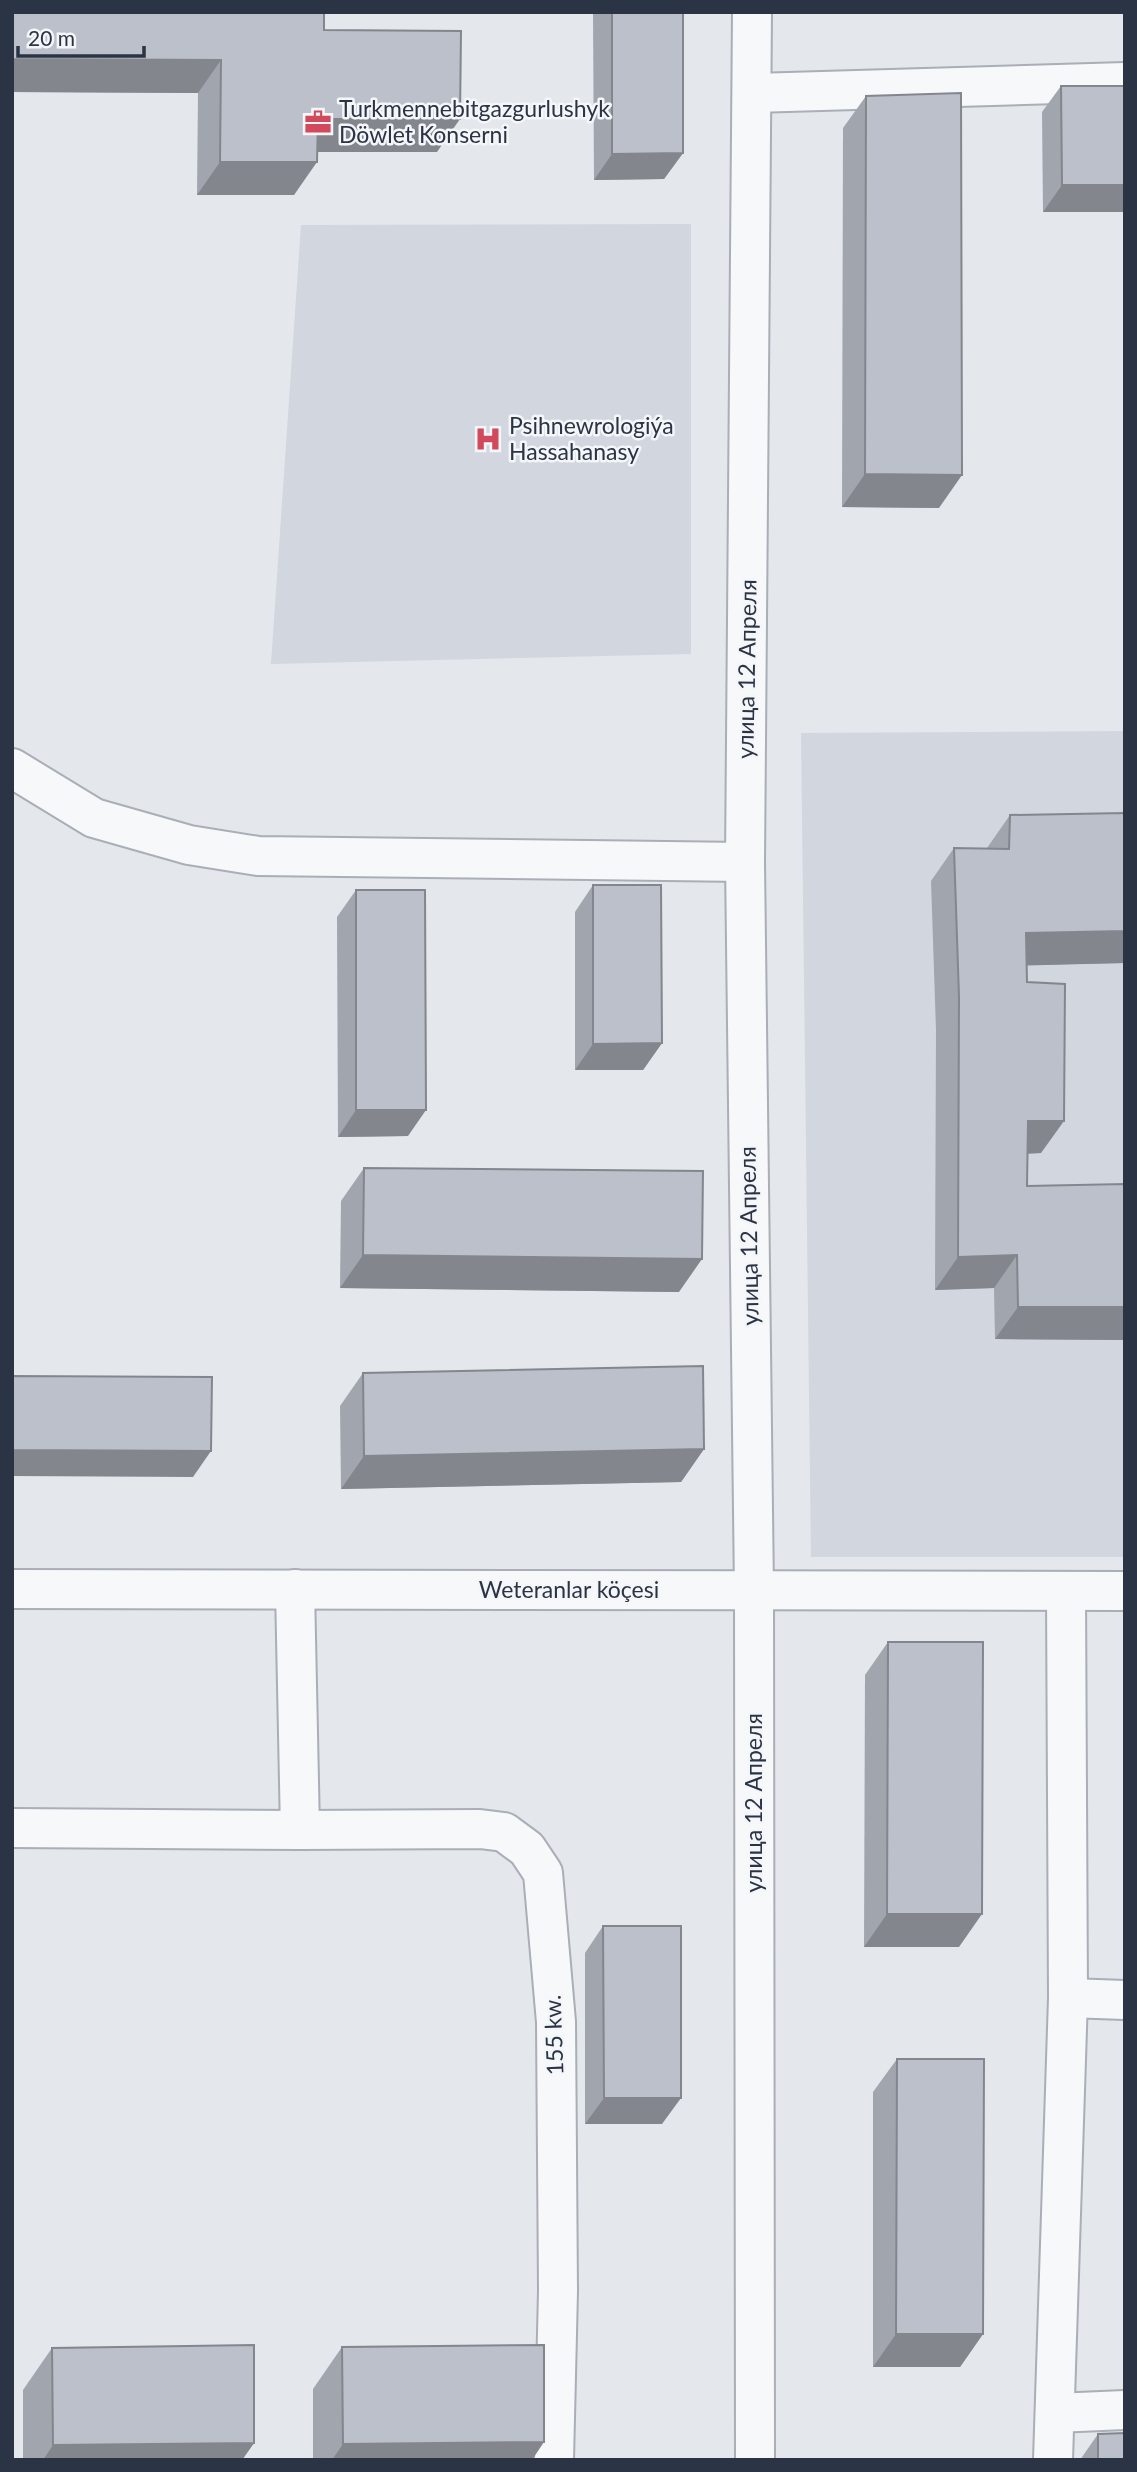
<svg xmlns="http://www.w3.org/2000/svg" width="1137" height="2472" font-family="Lato,sans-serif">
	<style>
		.built { fill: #d2d6de }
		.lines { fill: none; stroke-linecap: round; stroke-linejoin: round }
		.minor-casing { stroke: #a9aeb7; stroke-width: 42 }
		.minor { stroke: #f7f8fa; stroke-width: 38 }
		.wall { fill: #a1a5ae }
		.shaded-wall { fill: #83868d }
		.building { fill: #bbc0ca; stroke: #83868d; stroke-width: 2 }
		.labels { text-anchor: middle; stroke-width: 5; stroke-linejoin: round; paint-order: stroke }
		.poi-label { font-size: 23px; fill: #2b3445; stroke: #f4f6f9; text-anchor: start }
		.street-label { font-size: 23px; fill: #2b3445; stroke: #f4f6f9 }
	</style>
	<rect width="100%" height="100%" fill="#e4e7ec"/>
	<g class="built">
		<path d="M691,224v430l-420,10 30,-439z"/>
		<path d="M1125,731v826h-314l-10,-824z"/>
	</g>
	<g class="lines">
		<g class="minor-casing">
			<g id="minor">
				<path d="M752,12l-7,850 9,729 1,869"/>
				<path d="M752,93l373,-11"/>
				<path d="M12,768l82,50 95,27 69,11 487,6"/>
				<path d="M12,1589l1113,2"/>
				<path d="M12,1828l288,2 -5,-241"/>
				<path d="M300,1830l180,-1 24,3 23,17 16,24 13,149 2,269 -4,169"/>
				<path d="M1068,1998l57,2"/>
				<path d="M1055,2413l70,-3"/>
				<path d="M1053,2460l15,-462 -2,-407"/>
			</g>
		</g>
		<use href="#minor" class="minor"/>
	</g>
	<g class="wall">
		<path d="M12,12l312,18 113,122h-120l-23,43h-97l1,-102 -186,-1z"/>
		<path d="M593,12h90v141l-19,26 -70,1z"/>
		<path d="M1061,86l64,126h-82l-1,-100z"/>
		<path d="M866,96l73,412 -97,-1 1,-379z"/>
		<path d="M1125,813v150l-98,2v17l14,171 -13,1 -1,32 98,-2v156l-130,-1 -1,-51 -59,2 1,-260 -5,-149 23,-33h33l23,-33z"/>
		<path d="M593,885l69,158 -19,27h-68v-158z"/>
		<path d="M356,890l52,246 -70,1 -1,-220z"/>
		<path d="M364,1168l315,124 -339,-4 1,-87z"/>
		<path d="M363,1373l341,76 -23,33 -340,7 -1,-83z"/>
		<path d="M888,1642l71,305h-95l1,-272z"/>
		<path d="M603,1926l59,198h-77v-171z"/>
		<path d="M897,2059l86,275 -23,33h-87v-275z"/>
		<path d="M342,2347l190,113h-219v-71z"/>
		<path d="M52,2348l202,95 -12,17h-219v-70z"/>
		<path d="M1098,2434l27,26h-45z"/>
	</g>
	<g class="shaded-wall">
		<path d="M12,59l209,1 -23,33 -186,-1z"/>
		<path d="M318,119h142l-23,33h-142z"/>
		<path d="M683,153l-19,26 -70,1 18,-26z"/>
		<path d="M220,162h97l-23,33h-97z"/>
		<path d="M1062,185h63v27h-82z"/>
		<path d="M865,474l97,1 -23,33 -97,-1z"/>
		<path d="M1125,931v32l-122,3 23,-33z"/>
		<path d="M662,1043l-19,27h-68l18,-26z"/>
		<path d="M356,1110h70l-18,26 -70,1z"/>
		<path d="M1028,1121h36l-23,32 -36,1z"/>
		<path d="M363,1255l339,4 -23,33 -339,-4z"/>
		<path d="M1017,1255l-23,33 -59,2 23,-33z"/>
		<path d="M1018,1307h107v33l-130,-1z"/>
		<path d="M704,1449l-23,33 -340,7 23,-33z"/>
		<path d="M12,1450l199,1 -18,26 -181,-1z"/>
		<path d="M887,1914h95l-23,33h-95z"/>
		<path d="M604,2098h77l-19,26h-77z"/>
		<path d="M896,2334h87l-23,33h-87z"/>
		<path d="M544,2442l-12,18h-200l11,-16z"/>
		<path d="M254,2443l-12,17h-199l10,-15z"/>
	</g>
	<g class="building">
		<path d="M12,12h312v18l137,1 -1,88h-142l-1,43h-97l1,-102 -209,-1z"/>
		<path d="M612,12h71v141l-71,1z"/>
		<path d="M1061,86h64v99h-63z"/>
		<path d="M961,93l1,382 -97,-1 1,-378z"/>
		<path d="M1125,813v118l-99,2 1,49 38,2 -1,137h-36l-1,65 98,-2v123h-107l-1,-52 -59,2 1,-260 -5,-149 55,1 1,-34z"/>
		<path d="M593,885h68l1,158 -69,1z"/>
		<path d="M356,890h69l1,220h-70z"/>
		<path d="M364,1168l339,3 -1,88 -339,-4z"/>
		<path d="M703,1366l1,83 -340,7 -1,-83z"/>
		<path d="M12,1376l200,1 -1,74 -199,-1z"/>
		<path d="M888,1642h95l-1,272h-95z"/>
		<path d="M603,1926h78v172h-77z"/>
		<path d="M897,2059h87l-1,275h-87z"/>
		<path d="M254,2345v98l-201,2 -1,-97z"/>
		<path d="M544,2345v97l-201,2 -1,-97z"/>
		<path d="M1125,2433v27h-27v-26z"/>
	</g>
	<defs>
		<g id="office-bare" transform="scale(2.1)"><path d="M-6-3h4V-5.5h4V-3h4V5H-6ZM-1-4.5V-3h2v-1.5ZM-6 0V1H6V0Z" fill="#d1495b" stroke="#f4f6f9" stroke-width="2.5" paint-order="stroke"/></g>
		<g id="hospital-bare" transform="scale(2.1)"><path d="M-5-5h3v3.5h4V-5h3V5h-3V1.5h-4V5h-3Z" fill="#d1495b" stroke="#f4f6f9" stroke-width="2.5" paint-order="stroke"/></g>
	</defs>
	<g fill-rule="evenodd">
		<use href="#office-bare" x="318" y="122"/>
		<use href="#hospital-bare" x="488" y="439"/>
	</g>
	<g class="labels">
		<g class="poi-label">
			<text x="339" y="117">Turkmennebitgazgurlushyk<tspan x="339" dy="26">Döwlet Konserni</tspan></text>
			<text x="509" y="434">Psihnewrologiýa<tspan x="509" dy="26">Hassahanasy</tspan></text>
		</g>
		<g class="street-label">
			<text transform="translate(747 669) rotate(-89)" y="8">улица 12 Апреля</text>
			<text transform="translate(749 1236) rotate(-91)" y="8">улица 12 Апреля</text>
			<text x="569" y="1598">Weteranlar köçesi</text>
			<text transform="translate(754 1803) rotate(-90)" y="8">улица 12 Апреля</text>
			<text transform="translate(554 2035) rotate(-92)" y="8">155 kw.</text>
		</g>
	</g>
	<rect width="1137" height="2472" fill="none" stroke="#2b3445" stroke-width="28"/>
	<path d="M18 46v10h126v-10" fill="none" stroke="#2b3445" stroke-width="3.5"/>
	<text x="28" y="46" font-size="21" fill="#2b3445" stroke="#f4f6f9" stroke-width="5" paint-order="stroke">20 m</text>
</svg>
